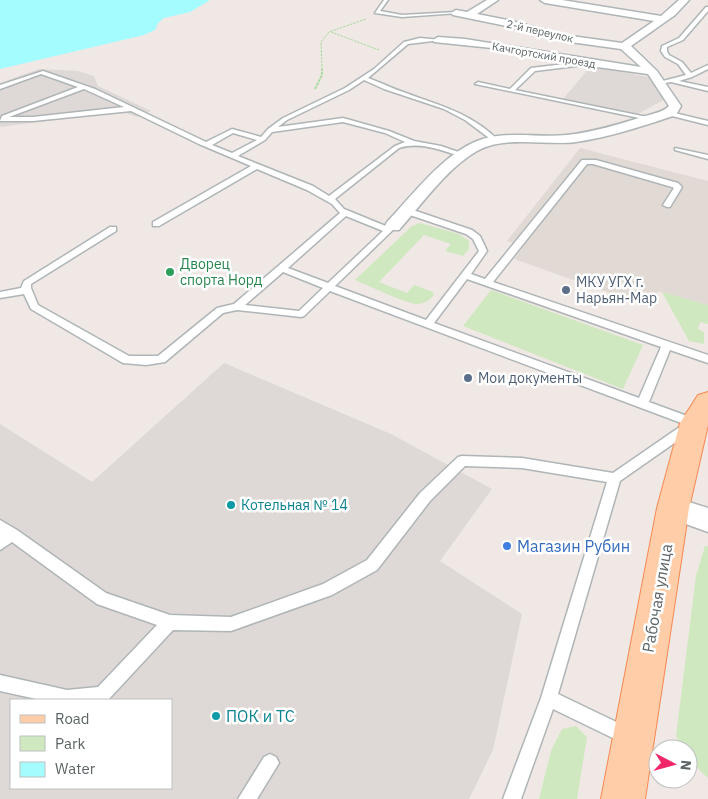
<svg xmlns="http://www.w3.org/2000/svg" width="708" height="799" font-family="'IBM Plex Sans',sans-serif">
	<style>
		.industrial { fill: #ded9d6; fill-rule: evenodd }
		.education { fill: #e1dad4 }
		.green { fill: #cfe8bf }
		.water { fill: #a4fcff }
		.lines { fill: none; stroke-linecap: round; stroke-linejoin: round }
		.service-casing { stroke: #afb5b7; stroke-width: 3 }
		.minor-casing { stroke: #afb5b7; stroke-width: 3 }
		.primary-casing { stroke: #f98853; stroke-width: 2 }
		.path-far1 { stroke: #a9dba1; stroke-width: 1; stroke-dasharray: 2.5 1; stroke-linecap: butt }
		.path { stroke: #a9dba1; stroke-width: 2; stroke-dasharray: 3 1; stroke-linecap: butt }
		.service { fill: #fff; fill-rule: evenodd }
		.minor { fill: #fff; fill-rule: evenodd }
		.primary { fill: #ffcea9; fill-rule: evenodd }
		.leisure-dot { fill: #2e9e5b; stroke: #fff; stroke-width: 2 }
		.service-dot { fill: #5c6f8a; stroke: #fff; stroke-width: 2 }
		.culture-dot { fill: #0f9aa8; stroke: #fff; stroke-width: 2 }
		.shop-dot { fill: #3f7fe0; stroke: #fff; stroke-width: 2 }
		.labels { text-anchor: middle; stroke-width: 5; stroke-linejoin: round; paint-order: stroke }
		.far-street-label { font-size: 11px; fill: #5c6465; stroke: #fff }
		.leisure-label { font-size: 14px; fill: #27864d; stroke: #fff; text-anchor: start }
		.service-label { font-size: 14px; fill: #4e5e75; stroke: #fff; text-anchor: start }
		.culture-label { font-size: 14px; fill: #0d838f; stroke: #fff; text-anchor: start }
		.near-shop-label { font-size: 16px; fill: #366cbe; stroke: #fff; text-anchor: start }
		.near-street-label { font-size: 16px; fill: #5c6465; stroke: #fff }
		.near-culture-label { font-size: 16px; fill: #0d838f; stroke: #fff; text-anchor: start }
	</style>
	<rect width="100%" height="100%" fill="#efe8e4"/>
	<g class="industrial">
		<path d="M591,66l58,11 16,22 -29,16 -73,-16z"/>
		<path d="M39,69l39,2 16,5 4,10 53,25 -14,6 -14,-5h-8l-115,15v-44z"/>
		<path d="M224,363l167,71 101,55 -52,72 82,53 -29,136 -24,49h-469v-375l92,58zM11,700h160v88h-160z"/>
	</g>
	<path class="education" d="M580,148l128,33v124l-50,-14 -8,16 -136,-48 10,-13 -17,-5z"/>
	<g class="green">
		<path d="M420,223l39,11 10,7v8l-6,7 -18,-5 6,-7 -27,-9 -45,47 28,11 7,-8 19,7 1,3c-4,5 -10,9 -17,9 -10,0 -50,-19 -62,-24l57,-54z"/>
		<path d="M491,290l152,55 -20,44 -160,-63z"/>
		<path d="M662,292l46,13v19l-8,-2 -2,7 6,3v12l-15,-3z"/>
		<path d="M705,546h3v232l-20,-19v-10h-5l-7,-13 20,-160z"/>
		<path d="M576,726l11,11 -10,62h-38l12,-48 11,-22z"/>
	</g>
	<path class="water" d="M0,0h210l-20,12 -26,6 -6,5 -3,7 -11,5 -144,34z"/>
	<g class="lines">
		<g class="service-casing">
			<g id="service">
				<path d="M384,0h4l-8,11 22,4 54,-3 2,1 -56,4 -27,-4z"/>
				<path d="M706,7h2v4l-25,29 -16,7v4l2,4 13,7 9,11 17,-8v4l-16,8 -13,4 29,6v4l-37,-9 -12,2v-2l27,-7 -8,-11 -13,-7 -4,-6 1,-5 17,-8z"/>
				<path d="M420,38l21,2 -33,4 -40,34c8,3 15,6 22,9 39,16 77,22 108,53l-5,1 -28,-21 -21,-11 -60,-20 -20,-9 -15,10 -62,30 -9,7 65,-9 46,13 25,10 27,5 26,9 -4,2c-21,-6 -41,-16 -64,-9l-64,51 9,10 44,18 5,-4 4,3 -62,60 91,34 53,-69 -6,-12 -7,-5 -62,-21v-4h6l62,21 8,6 7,15 -16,23 14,5 97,-119h14l82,23 4,4 -12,20h-3l-4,-2 11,-17 -2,-1 -79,-23h-6l-94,118 215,73v8l-38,-13 -21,52 49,18 2,3 -7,7 -73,51 -62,213 75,36 2,6 -2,6 -6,2 -6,-2 -68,-33 -32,90h-18l38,-101 66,-216 -85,-14 -57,-2 -35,35 -53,69 -45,25 -101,36 -58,-1 -65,70h-67l-41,-9v-16l67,15 31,-3 59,-62 -60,-21 -85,-62 -12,8v-30l17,10 89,63 64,22 61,2 92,-33 44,-24 53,-67 38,-36 4,-1 60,2 91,15 71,-49 -354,-133 -26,25 -3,1 -64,-7 -14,3 -58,49 -19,3 -23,-2 -92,-54 -7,-15 -24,4v-6l21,-4 3,-7 86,-54h6v4l-85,53v4l7,17 91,51h29l59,-48 17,-4 106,-91 -8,-9 -25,-14 -50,-21 -98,57h-6v-4l98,-56 -52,-22 -68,-33 -98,10h-33l2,-5 76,-29 -37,-13 -41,15v-4l43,-14 52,18 111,53 26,-13 29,8 7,-8 15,-11 62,-30 29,-19 30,-27zM84,89l40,18 -91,10h-24zM343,122l42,11 20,9 -10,4 -66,50 -16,-10 -75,-30 27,-16 7,-8zM233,133l24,7 -25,13 -20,-8zM346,216l37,15 -55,52 -40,-15zM283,272l40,16 -24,23 -54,-6zM467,279l194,68 -22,51 -205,-75z"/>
				<path d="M590,61l2,3 -57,7 -20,19 132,27 2,1v2l-174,-36 3,-2 32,7 21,-21z"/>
				<path d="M666,111l42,10v4l-44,-11v-2z"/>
				<path d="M675,148l33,7v4l-33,-9z"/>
				<path d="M270,754l6,3 3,6 -22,36h-19l26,-42z"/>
			</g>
		</g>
		<g class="minor-casing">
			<g id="minor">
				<path d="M487,0h11l-21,14 35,7 52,14 58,8 32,-22 -109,-18 -5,-3h22l99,16 18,-16h10l-14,15 -44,31 26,25 24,35 -5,9c-33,11 -66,22 -100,27 -31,4 -70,-7 -99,9 -31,18 -54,52 -78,79h-12l-2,-4 2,-4c25,-26 55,-67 90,-81 29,-11 60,-3 90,-6 27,-3 53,-11 78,-19 7,-2 19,-4 24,-10l-21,-32 -51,-7 -105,-19 -58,-6 -1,-2 5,-3 27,2 176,28 -20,-18 -58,-8 -52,-14 -58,-12 -2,-2 5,-3 11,2z"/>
				<path d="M673,497l35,11v24l-44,-16 -4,-8 4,-8z"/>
			</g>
		</g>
		<g class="primary-casing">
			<path id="primary" d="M708,392v33l-19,83 -44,291h-44l56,-291 23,-85 18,-28z"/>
		</g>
		<g class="path-far1">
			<path d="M331,32l48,18"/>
			<path d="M322,70l-1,-28 8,-10 37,-13"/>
		</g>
		<path class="path" d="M315,89l7,-14v-6"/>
		<use href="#service" class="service"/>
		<use href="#minor" class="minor"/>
		<use href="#primary" class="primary"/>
	</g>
	<circle class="leisure-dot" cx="170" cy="272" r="5"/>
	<g class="service-dot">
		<circle cx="566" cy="290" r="5"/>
		<circle cx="468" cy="378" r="5"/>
	</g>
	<g class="culture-dot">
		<circle cx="231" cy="505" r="5"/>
		<circle cx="216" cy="716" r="5"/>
	</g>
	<circle class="shop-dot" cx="507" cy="546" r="5"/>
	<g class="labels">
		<g class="far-street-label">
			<text transform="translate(540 31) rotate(13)" y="4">2-й переулок</text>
			<text transform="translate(544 55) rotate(10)" y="4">Качгортский проезд</text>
		</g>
		<g class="leisure-label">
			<text x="180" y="269">Дворец<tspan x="180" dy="16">спорта Норд</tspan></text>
		</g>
		<g class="service-label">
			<text x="576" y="287">МКУ УГХ г.<tspan x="576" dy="16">Нарьян-Мар</tspan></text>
			<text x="478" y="383">Мои документы</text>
		</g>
		<g class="culture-label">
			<text x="241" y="510">Котельная № 14</text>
		</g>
		<g class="near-shop-label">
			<text x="517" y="552">Магазин Рубин</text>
		</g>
		<g class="near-street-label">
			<text transform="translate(657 598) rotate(-80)" y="6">Рабочая улица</text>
		</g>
		<g class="near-culture-label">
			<text x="226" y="722">ПОК и ТС</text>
		</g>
	</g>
	<rect x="10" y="699" width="162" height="90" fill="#ffffff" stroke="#bec1c1"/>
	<rect x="20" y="715" width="25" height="8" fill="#ffcea9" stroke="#bec1c1"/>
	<text x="55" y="724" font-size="15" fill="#5c6465">Road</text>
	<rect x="20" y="736" width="25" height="15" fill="#cfe8bf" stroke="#bec1c1"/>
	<text x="55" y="749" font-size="15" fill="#5c6465">Park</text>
	<rect x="20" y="762" width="25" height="15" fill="#a4fcff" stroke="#bec1c1"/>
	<text x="55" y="774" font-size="15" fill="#5c6465">Water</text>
	<g transform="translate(673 764) rotate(96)"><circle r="24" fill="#ffffff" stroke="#bec1c1"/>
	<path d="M0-4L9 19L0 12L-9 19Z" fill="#f22768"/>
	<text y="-8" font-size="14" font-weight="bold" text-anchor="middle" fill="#5c6465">N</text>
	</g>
</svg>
